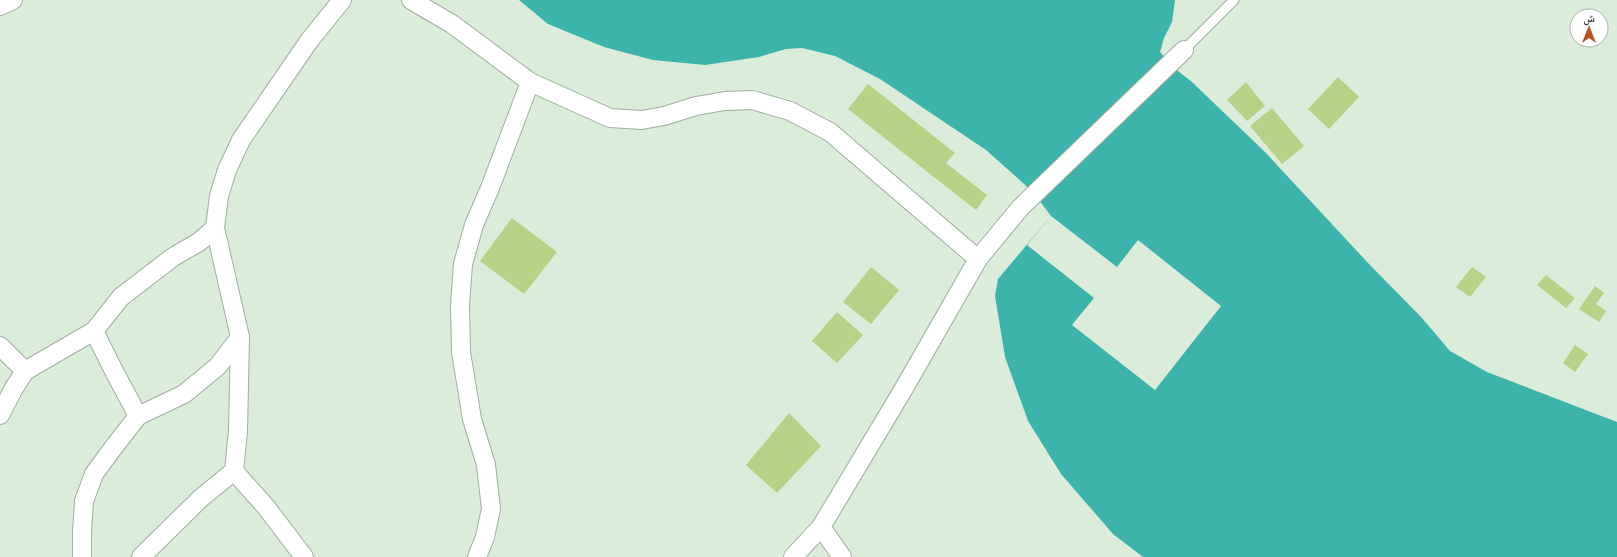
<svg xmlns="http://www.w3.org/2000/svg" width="1617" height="557" font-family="Helvetica,'Noto Naskh Arabic',sans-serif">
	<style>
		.water { fill: #3db4ab }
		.pier { fill: #dbecdb }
		.building { fill: #b5d286 }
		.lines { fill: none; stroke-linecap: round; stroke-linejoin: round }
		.lane-casing { stroke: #9faf9f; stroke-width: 11 }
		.street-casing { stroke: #9faf9f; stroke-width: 20 }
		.lane { stroke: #fff; stroke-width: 9 }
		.street { stroke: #fff; stroke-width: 18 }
	</style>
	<rect width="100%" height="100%" fill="#dbecdb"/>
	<path class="water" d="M519,0h656l-3,22 -8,16 -4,14 18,19 14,11 73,70 104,112 53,54 28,33 37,21 130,50v135h-474l-30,-23 -52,-60 -33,-53 -23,-64 -10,-61 3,-17 53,-63 -18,-24 -47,-42 -106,-71 -45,-23 -33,-8 -16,1 -27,8 -54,8 -52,-5 -49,-13 -56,-23z"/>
	<path class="pier" d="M1051,216l66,51 21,-27 83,66 -66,84 -83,-65 22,-27 -67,-53z"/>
	<g class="building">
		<path d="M1338,77l21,20 -30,32 -21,-20z"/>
		<path d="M1246,82l19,24 -18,15 -20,-21z"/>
		<path d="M868,84l87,69 -9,10 41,32 -11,15 -41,-32 -87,-69z"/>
		<path d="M1272,108l32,38 -22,18 -32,-38z"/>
		<path d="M512,218l45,34 -33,42 -44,-33z"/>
		<path d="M871,267l28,23 -28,34 -28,-22z"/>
		<path d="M1472,267l14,10 -16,20 -14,-10z"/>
		<path d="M1546,275l29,23 -9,10 -29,-23z"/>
		<path d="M1595,286l9,7 -8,11 10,7 -7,11 -20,-13z"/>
		<path d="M837,312l26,23 -26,28 -25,-22z"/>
		<path d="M1575,345l13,9 -13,18 -12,-9z"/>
		<path d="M789,413l32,33 -44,47 -31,-28z"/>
	</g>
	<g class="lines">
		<g class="lane-casing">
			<path id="lane" d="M1184,50l50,-50"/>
		</g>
		<g class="street-casing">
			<g id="street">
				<path d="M411,0l41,24 78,58 80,36 32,2 22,-4 32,-10 29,-5 27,-1 38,11 40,21 148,127"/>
				<path d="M0,6l13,-6"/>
				<path d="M94,331l21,42 23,43"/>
				<path d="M0,346l25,25"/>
				<path d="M0,415l14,-27 11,-17 69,-40 27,-34 52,-40 26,-15 16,-14"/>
				<path d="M234,471l32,36 38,50"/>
				<path d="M821,527l21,30"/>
				<path d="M82,557v-25l2,-31 10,-27 19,-26 25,-32 46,-22 34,-28 22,-29"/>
				<path d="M141,557l60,-59 33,-27 4,-40 2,-94 -25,-109 4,-32 8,-26 14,-30 68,-99 33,-41"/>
				<path d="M477,557l8,-20 6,-28 -5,-44 -14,-46 -11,-67 -1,-47 3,-41 11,-39 16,-37 40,-106"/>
				<path d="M793,557l28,-30 82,-137 75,-131 42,-51 164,-158"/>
			</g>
		</g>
		<use href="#lane" class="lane"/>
		<use href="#street" class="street"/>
	</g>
	<g transform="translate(1589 28)"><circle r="19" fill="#ffffff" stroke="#aeb1ae"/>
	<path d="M0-3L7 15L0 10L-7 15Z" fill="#b85223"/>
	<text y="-6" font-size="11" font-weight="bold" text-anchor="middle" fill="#343b34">ش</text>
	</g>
</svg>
